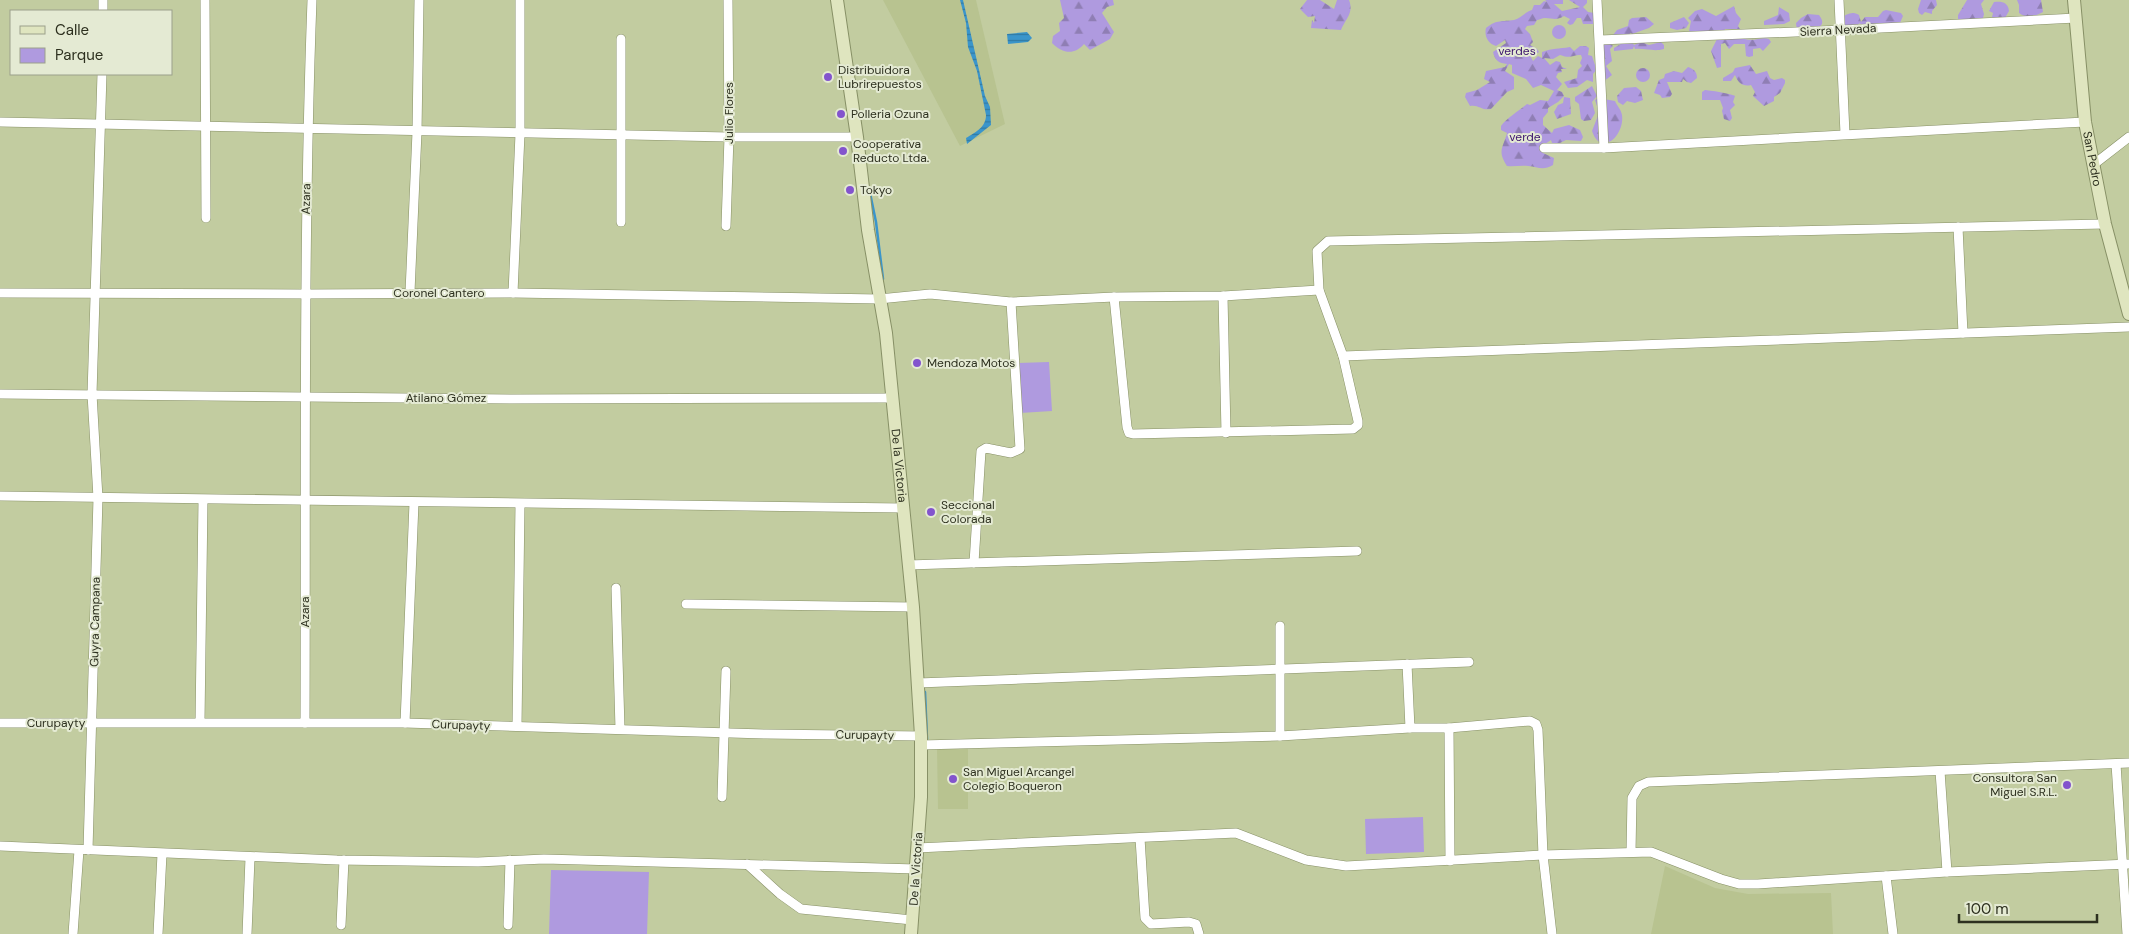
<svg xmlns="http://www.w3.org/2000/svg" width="2129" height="934" font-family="'DM Sans',sans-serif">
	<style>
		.built { fill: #b8c390 }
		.forest { fill: url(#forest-firs) }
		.green { fill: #af9adf }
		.water { fill: url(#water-rules) }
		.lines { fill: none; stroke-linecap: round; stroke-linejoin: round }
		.stream { stroke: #3a95cb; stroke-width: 2.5 }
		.street-casing { stroke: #879066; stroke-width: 10 }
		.secondary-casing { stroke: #879066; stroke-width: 14 }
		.street { stroke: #fff; stroke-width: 9 }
		.secondary { stroke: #dfe5bf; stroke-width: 12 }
		.poi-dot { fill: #8354cd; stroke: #e4ead3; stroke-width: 2 }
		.labels { text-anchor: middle; stroke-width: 4; stroke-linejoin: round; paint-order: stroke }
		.street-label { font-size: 12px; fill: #2d301f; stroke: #e4ead3 }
		.park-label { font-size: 12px; fill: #3c146d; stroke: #e4ead3 }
		.poi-label { font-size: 12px; fill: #2d301f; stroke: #e4ead3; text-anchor: start }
	</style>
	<defs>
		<pattern id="forest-firs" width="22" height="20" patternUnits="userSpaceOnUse" patternTransform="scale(1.25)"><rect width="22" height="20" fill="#af9adf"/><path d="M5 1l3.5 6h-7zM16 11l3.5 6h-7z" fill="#8f7eb4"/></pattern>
		<pattern id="water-rules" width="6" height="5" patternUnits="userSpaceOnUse" patternTransform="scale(1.25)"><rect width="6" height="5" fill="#3a95cb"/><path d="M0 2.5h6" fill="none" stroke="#317aa4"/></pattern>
	</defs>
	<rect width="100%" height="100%" fill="#c2cca0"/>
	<g class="built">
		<path d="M883,0h93l29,124 -45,22z"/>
		<path d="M968,748v61h-30l-1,-60z"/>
		<path d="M1665,866l50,22 33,6 83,-1 2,41h-182z"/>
	</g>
	<g class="forest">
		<path d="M1060,0h53l1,5 -7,2 -5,6 12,19 -4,7 -20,11 -6,-6c-10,12 -22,9 -32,-1l1,-7 7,-5 -1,-8 5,-5z"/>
		<path d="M1307,0h13l14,9 3,-9h12c5,13 -3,18 -8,30l-30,-2 1,-8 2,3 1,-7 -7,1 -8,-8z"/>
		<path d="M1545,0h18v4h-9l8,7 18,-4 -11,-7h18v3l-4,4 5,5 7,1v8l-2,3h-10l-2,-6h-4l-4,6 -3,1 -3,-2 3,-4 -6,-3c-8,5 -11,2 -19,2 -3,0 -6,2 -8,2l-3,5 -7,1 -2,3 5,5 3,8 -3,3 7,4 2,3 -6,4 -3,-1 3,6 5,-5 4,2v-6c11,-4 16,-3 28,-5l4,4 6,-5h6l3,2 -1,7 4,1 3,9 3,-4 2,-18h10l3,3 -3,3 2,12 -6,5 6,9 -9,7 -6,-13 -4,5v8l-6,-2 -10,7 -9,1 -4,-6 13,-4 1,-8 4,-4 -2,-3 2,-5 -1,-3c-9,0 -10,4 -21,0l-7,4 -9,-1 6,7 6,-4 4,1 2,5 5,2h-6l1,3 -4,1 -2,4 6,7 -5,6 5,2 2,4 -6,6 -10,6v4l-5,6v7l9,8 2,-4 15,-4 11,5 3,7 -2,4 -15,-1 -10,5 -4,-2 -1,-3 -9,6 -1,4 2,3 11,5 -1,7c-10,6 -15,2 -25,1 -7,-1 -14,1 -21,0 -10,-15 -4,-18 0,-33l-6,-3v-4c6,-8 18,-15 26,-22l3,1 10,-5 8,1 6,-10 -13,-6 -8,3 -7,-9 -14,-6v-8l-3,-1 -4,7 9,6v12l-7,3 -16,17c-9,2 -13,-5 -21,-3l-5,-9 1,-4 11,-3 13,-8 -6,-3 2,-8 19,-4 2,-3c-8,-1 -12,-3 -14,-12l13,-9 -1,-3 -9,6c-8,-2 -12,-10 -10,-18 11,-9 16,-6 28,-8 7,-2 11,-8 18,-10l2,-5h6l4,-4 3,1z"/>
		<path d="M1921,0h15l1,5 -5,6v3l-7,-2 -3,3 -3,-2 -1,-4z"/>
		<path d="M1967,0h17l-3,4 3,10 -1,4 -22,3 -3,-2v-4z"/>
		<path d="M2017,0h24l2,12c-7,4 -17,7 -24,1v-8z"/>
		<path d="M1994,2c8,-1 14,0 15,9l-4,7 -9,2 -4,-3 1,-4 -4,-2z"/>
		<path d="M1734,6l2,7 5,6 -3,7 2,3h-15l-2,4h-31l-3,-2 2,-10 -3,-3 7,-7 7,-2 14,7z"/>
		<path d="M1779,7l10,6 1,8 -6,3 -20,1v-4l14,-6z"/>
		<path d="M1886,10l15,3 2,3 -3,7 -39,3 -1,-3 -6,5 -8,1 -5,-11c6,-4 11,-7 18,-3l2,7 4,-5h13l5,-6z"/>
		<path d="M1808,14l11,1c12,15 -12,15 -22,16l-1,-8 5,-5z"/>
		<path d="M1646,17l8,7 -5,4 -17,6 -1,-1 -7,4 -11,-2 4,-5 11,-4 1,-6 3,-2z"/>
		<path d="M1684,17l5,6 -3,5 -9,2 -7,-2v-5z"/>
		<circle cx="1559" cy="32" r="7"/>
		<path d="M1743,38c9,5 19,-2 26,1l2,3 -8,9 -3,-3 -7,1v7l-4,1 -3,-1 -1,-12h-11l-5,5 -4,-6 -4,1v23l-4,1 -6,-17 6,-12z"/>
		<path d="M1624,42h8l2,3 7,-3 8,3 12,-3 3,3v4c-10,3 -19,-1 -29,0l-1,-3 -1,3 -19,2v-3z"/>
		<path d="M1750,65l6,9 11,-3 3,7 4,2 8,-2 3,2v3l-5,10 -6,4v4l-10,5 -11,-10 2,-4 -4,-7c-8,2 -13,-2 -16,-10l-4,6h-8v-3l10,-6 2,-4z"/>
		<path d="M1688,67c6,2 9,5 9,11l-6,5 -4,-1 -4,-3 -1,3h-15l5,12 -2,3 -8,1 -2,-3 -6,-2 5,-13 5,-2 1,-4 9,-3 8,2z"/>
		<circle cx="1643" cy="75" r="7"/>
		<path d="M1592,86l5,10 -5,6 3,11 -4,7 -7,1 -3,-2 -2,-15 -4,-3v-4z"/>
		<path d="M1636,87l5,4 2,9 -8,3 -8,-2 -4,4 -5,-3 -1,-6 7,-8z"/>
		<path d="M1705,90c3,0 28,4 30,6l-2,6 2,3 -5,5 2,8 -2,3 -6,-2 -2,-8 1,-3 -3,-8h-18v-8z"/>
		<path d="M1564,97l6,1 1,16 -14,5 -3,-7 4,-7 5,-2z"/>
		<path d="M1598,98l17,3c2,5 6,8 7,14 3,20 -21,43 -30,16l7,-18 -4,-13z"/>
	</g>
	<g class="green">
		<path d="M1049,362l3,49 -32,2 -2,-50z"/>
		<path d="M1423,817l1,35 -58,2 -1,-35z"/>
		<path d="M551,870l98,2 -2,62h-98z"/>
	</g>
	<g class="water">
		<path d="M960,0h3l22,96 5,11 1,18 -24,19 -1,-6c10,-6 20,-11 20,-23l-9,-44 -9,-24 -2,-24z"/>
		<path d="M1027,32l5,6 -4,4 -20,2 -1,-10z"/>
	</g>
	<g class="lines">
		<g class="stream">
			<path d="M870,193l6,29 7,57"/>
			<path d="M925,692l2,47"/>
		</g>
		<g class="street-casing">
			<g id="street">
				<path d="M205,0l1,218"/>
				<path d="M1597,0l7,148"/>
				<path d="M1839,0l6,134"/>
				<path d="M103,11v-11"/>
				<path d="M621,39v183"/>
				<path d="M1600,40l242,-10 234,-12"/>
				<path d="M0,122l729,15h128"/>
				<path d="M1544,148h60l481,-26"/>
				<path d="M2093,165l36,-28"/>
				<path d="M726,226l3,-89 -1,-137"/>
				<path d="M1958,227l5,106"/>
				<path d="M410,292l7,-160 2,-132"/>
				<path d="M0,293l305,1 208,-1 366,6 51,-5 81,8 103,-5 109,-1 96,-6"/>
				<path d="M513,293l7,-159v-134"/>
				<path d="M1223,296l3,137"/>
				<path d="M1114,297l13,130 2,6 4,1 220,-5 5,-4v-4l-15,-65 -24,-66 -2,-39 11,-10 777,-17"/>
				<path d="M1343,356l786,-29"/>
				<path d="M0,394l512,5 379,-1"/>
				<path d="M0,496l903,12"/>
				<path d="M974,563l7,-112 5,-3 25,5 9,-4 -9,-147"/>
				<path d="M908,565l449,-14"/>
				<path d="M616,588l4,141"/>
				<path d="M686,604l227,3"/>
				<path d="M1280,626v110"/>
				<path d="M1407,664l3,64"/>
				<path d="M918,683l551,-21"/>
				<path d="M200,722l3,-222"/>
				<path d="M0,723h405l361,11 155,2"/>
				<path d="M305,723c1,-241 -2,-482 7,-723"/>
				<path d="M405,723l9,-220"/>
				<path d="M517,726l3,-222"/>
				<path d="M1449,728l1,133"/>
				<path d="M921,745l359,-9 130,-8h39l81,-7 6,3 2,6 5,125 9,79"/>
				<path d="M2116,764l11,170"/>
				<path d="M1940,771l7,101"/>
				<path d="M722,797l4,-126"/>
				<path d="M1140,838l5,80 6,6 38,-2 7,2 3,10"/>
				<path d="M0,846l337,14 141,2 66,-3 373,10"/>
				<path d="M917,848l319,-15 70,27 40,6 197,-11 108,-3 70,27 18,5h19l189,-12 182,-8"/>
				<path d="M88,850l10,-352 -6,-104 10,-320"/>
				<path d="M1631,852l1,-54 7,-12 9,-4 481,-19"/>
				<path d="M747,864l33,30 21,15 111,11"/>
				<path d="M1886,876l7,58"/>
				<path d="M341,925l3,-65"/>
				<path d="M508,925l2,-65"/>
				<path d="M73,934l6,-84"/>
				<path d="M158,934l4,-80"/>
				<path d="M247,934l3,-76"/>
			</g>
		</g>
		<g class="secondary-casing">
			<g id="secondary">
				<path id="s1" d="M837,0l20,137 11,93 18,103 27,274 8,129v61l-10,137"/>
				<path id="s2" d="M2074,0l11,122 20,102 24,90"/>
			</g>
		</g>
		<use href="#street" class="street"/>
		<use href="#secondary" class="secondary"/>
	</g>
	<g class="poi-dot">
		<circle cx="828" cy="77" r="5"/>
		<circle cx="841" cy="114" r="5"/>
		<circle cx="843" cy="151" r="5"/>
		<circle cx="850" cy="190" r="5"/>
		<circle cx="917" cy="363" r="5"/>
		<circle cx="931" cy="512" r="5"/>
		<circle cx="953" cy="779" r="5"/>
		<circle cx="2067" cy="785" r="5"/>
	</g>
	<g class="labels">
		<g class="street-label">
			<text transform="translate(1838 30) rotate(-3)" y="4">Sierra Nevada</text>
			<text transform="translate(729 113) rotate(-90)" y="4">Julio Flores</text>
			<text dy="4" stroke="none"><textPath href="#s2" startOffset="160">San Pedro</textPath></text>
			<text transform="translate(306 199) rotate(-89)" y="4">Azara</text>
			<text x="439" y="297">Coronel Cantero</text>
			<text x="446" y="402">Atilano Gómez</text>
			<text dy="4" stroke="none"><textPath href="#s1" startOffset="470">De la Victoria</textPath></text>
			<text transform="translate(305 612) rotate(-90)" y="4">Azara</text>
			<text transform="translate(95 622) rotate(-89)" y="4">Guyra Campana</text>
			<text x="56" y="727">Curupayty</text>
			<text transform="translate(461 725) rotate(2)" y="4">Curupayty</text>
			<text transform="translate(865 735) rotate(1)" y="4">Curupayty</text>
			<text transform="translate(916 869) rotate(-86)" y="4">De la Victoria</text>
		</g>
		<g class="park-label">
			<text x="1517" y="55">verdes</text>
			<text x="1525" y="141">verde</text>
		</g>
		<g class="poi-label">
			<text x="838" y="74">Distribuidora<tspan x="838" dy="14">Lubrirepuestos</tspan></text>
			<text x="851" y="118">Polleria Ozuna</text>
			<text x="853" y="148">Cooperativa<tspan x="853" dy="14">Reducto Ltda.</tspan></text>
			<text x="860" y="194">Tokyo</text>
			<text x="927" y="367">Mendoza Motos</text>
			<text x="941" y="509">Seccional<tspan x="941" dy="14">Colorada</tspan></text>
			<text x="963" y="776">San Miguel Arcangel<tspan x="963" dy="14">Colegio Boqueron</tspan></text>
			<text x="2057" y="782" text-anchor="end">Consultora San<tspan x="2057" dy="14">Miguel S.R.L.</tspan></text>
		</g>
	</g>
	<rect x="10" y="10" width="162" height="65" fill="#e4ead3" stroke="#9ba08b"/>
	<rect x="20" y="26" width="25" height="8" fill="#dfe5bf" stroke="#9ba08b"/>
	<text x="55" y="35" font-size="15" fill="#2d301f">Calle</text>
	<rect x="20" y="48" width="25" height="15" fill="#af9adf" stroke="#9ba08b"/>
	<text x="55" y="60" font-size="15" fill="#2d301f">Parque</text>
	<path d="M1959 914v8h138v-8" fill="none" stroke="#2d301f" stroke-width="2.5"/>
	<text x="1966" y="914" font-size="15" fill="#2d301f" stroke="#e4ead3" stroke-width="4" paint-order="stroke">100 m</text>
</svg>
